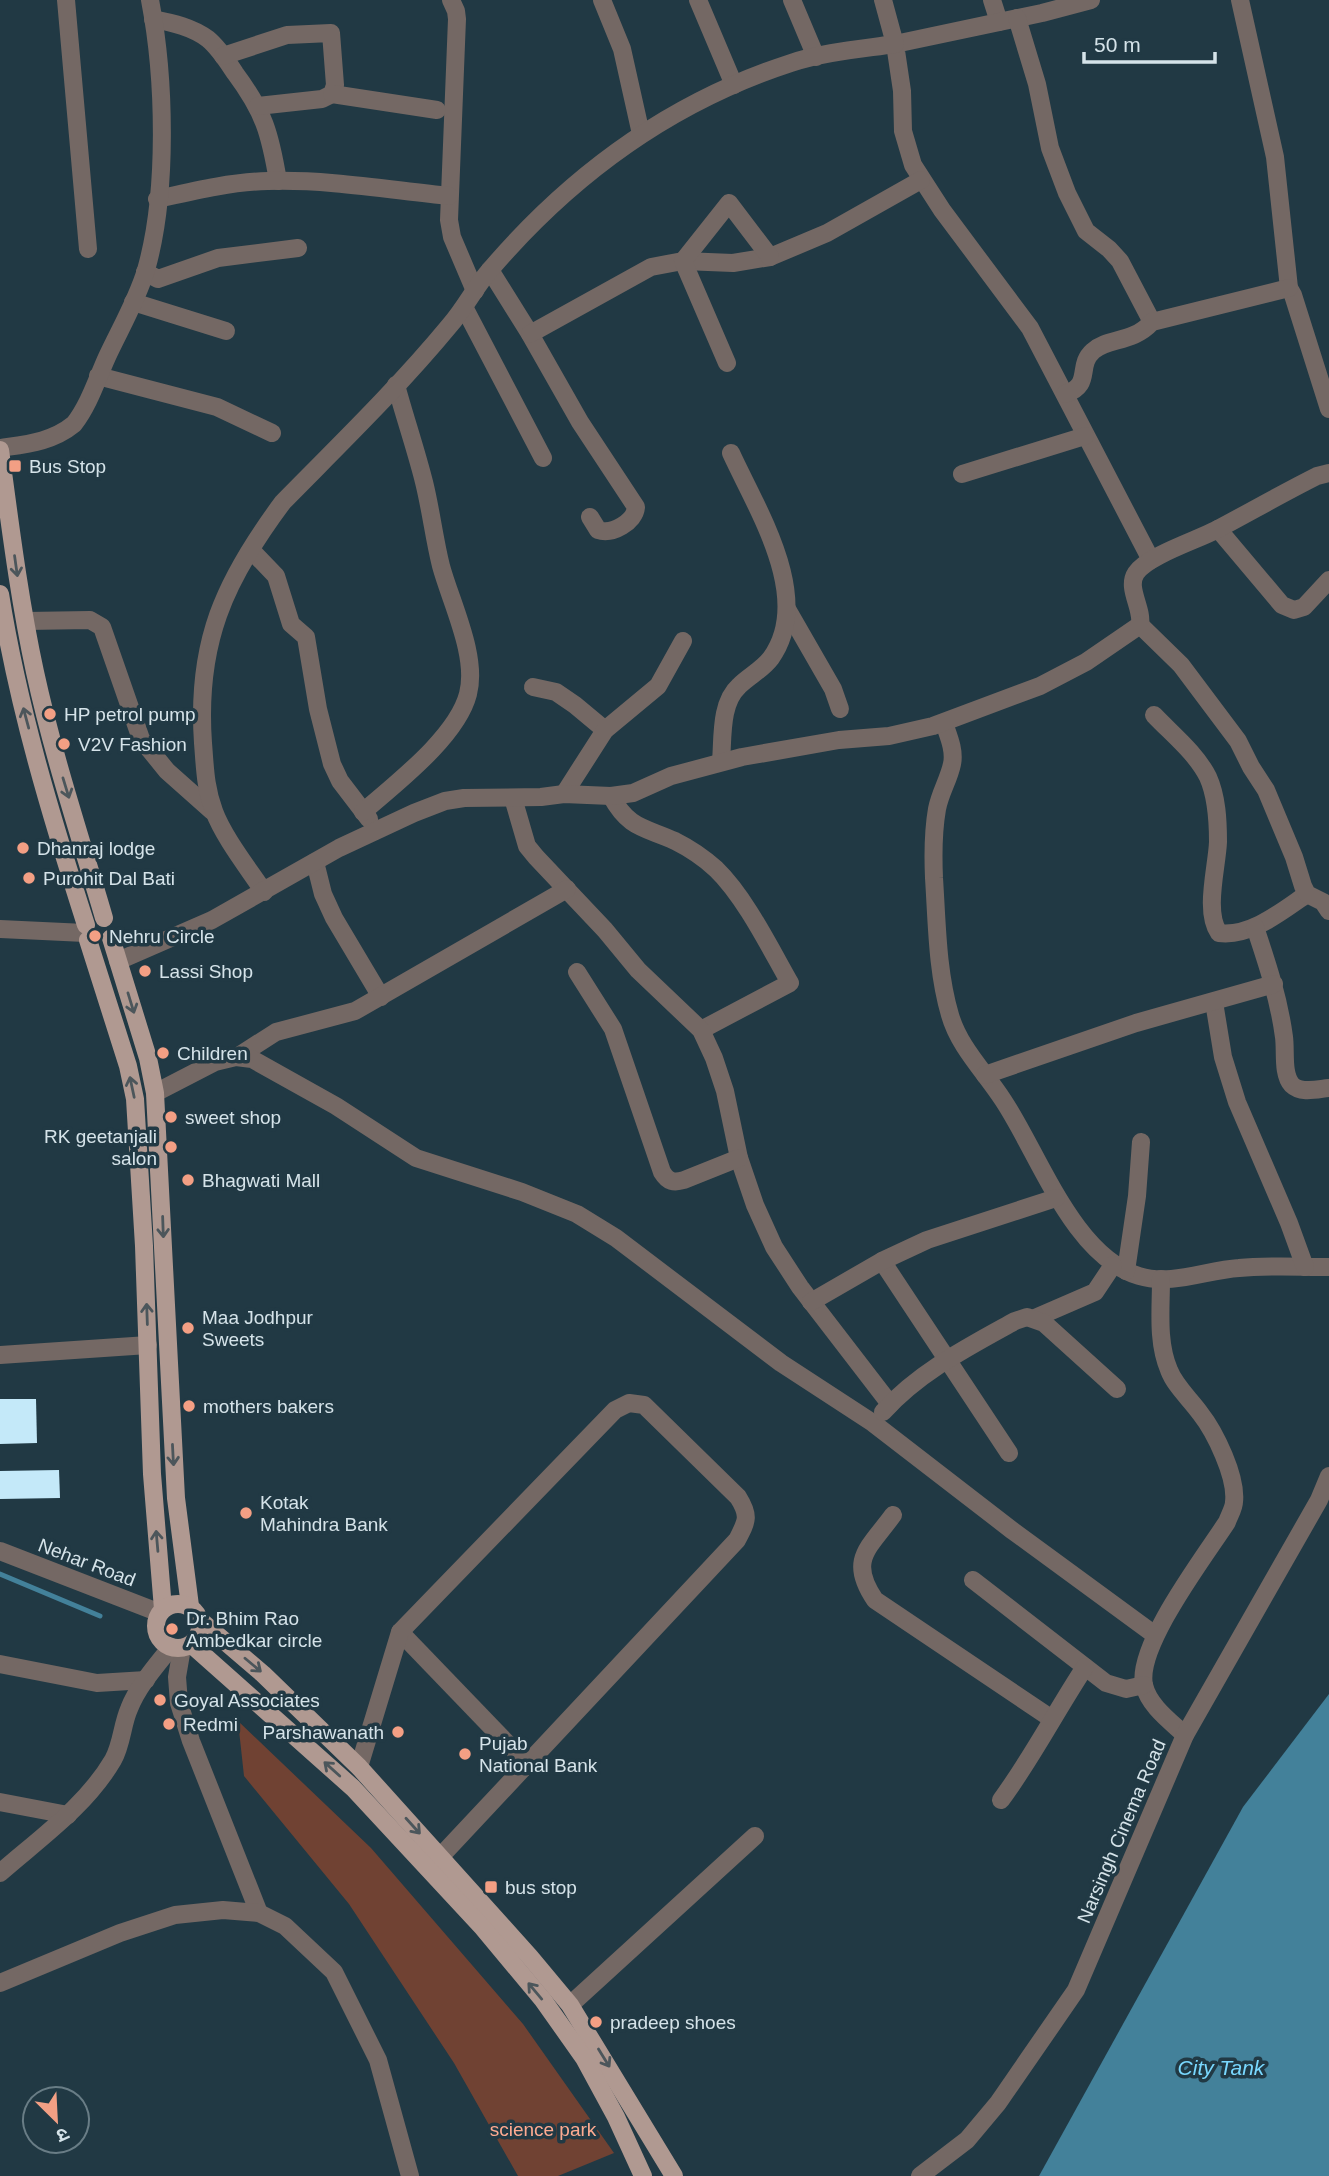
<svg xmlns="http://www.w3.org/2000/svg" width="1329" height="2176" font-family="Arial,'Noto Sans Devanagari',sans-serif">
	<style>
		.green { fill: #704233 }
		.water { fill: #43819a }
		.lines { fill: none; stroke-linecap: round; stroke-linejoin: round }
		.stream { stroke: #43819a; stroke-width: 5 }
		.building { fill: #c4e9f9 }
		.minor { stroke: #746864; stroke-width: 18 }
		.major { stroke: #b09991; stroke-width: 18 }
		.oneway { stroke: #4c565b }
		.poi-dot { fill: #f39f84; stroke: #213944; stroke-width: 2.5 }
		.labels { text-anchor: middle; stroke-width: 7; stroke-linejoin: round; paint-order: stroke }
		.poi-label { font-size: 19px; fill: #d5e3e9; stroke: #213944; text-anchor: start }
		.street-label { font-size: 19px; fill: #d5e3e9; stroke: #213944 }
		.park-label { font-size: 19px; fill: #feab91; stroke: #213944 }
		.water-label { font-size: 21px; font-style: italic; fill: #79d8fe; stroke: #213944 }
	</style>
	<rect width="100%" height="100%" fill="#213944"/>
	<path class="green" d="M238,1721l133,127 152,176 91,129 -56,23h-40l-64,-113 -105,-159 -105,-128z"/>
	<path class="water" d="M1329,1694v482h-290l204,-369z"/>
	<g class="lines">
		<path class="stream" d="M0,1574l100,42"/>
	</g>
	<g class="building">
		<path d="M0,1399h36l1,44 -37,1z"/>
		<path d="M59,1470l1,28 -60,1v-28z"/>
	</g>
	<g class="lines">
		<g class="minor">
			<path d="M66,0l22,249"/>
			<path d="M451,0l5,11 1,8 -8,201 3,17 23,54"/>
			<path d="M602,0l20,49 19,85"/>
			<path d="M698,0l36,85"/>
			<path d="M792,0l24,57"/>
			<path d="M992,0l7,22"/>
			<path d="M1091,0l-49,13 -147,31 7,47 1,40 10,34 29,45 88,118 121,232"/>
			<path d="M1240,0l35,157 14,131 4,7 36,114"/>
			<path d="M1017,18l20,66 13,64 17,45 19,38 23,18 11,12 32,61"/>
			<path d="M153,19c20,4 39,8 55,20 11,9 19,22 27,34 29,39 35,60 43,108"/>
			<path d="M223,56l64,-21 44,-2 4,52 -3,9 -10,5 -64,7"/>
			<path d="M332,94l105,16"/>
			<path d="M157,199c36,-8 73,-17 111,-18 59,-2 122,9 181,15"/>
			<path d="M490,270l40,64 50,88 56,85c-1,15 -24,28 -38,23l-8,-13"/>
			<path d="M145,272l13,7 60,-21 80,-10"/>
			<path d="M133,302l93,29"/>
			<path d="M464,307l79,151"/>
			<path d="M530,334l121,-67 32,-6 50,2 37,-6 57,-24 94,-53"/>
			<path d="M727,363l-44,-102 46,-58 41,54"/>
			<path d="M98,376l119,31 55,26"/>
			<path d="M1065,394c28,-9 11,-28 28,-43 15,-14 39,-7 59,-29l137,-34"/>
			<path d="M0,448c27,-4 52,-6 74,-24 15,-19 23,-45 33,-67 13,-28 30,-57 39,-87 22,-77 19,-192 4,-270"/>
			<path d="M962,474l123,-38"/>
			<path d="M1218,529l64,76 12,5 10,-3 25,-27"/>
			<path d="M251,550l25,26 15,48 15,13 12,72 14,55 8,17 29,38"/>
			<path d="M787,609l46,80 7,20"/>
			<path d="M26,621l64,-1 12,7 39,112 26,32 45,40"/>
			<path d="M1140,625c3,-17 -14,-37 -4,-52 11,-17 61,-33 80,-43 34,-18 67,-37 101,-54l12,-3"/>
			<path d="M533,687l23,5 19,13 30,25"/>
			<path d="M1154,715c18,19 42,38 54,62 9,20 10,44 10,65 -1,25 -14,70 1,91 32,4 63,-22 88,-39"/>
			<path d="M944,723c4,12 11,27 8,41 -3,15 -12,29 -15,45 -4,23 -4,46 -3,69 3,45 3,93 16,137 9,32 35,57 53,85 36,54 70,156 136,176 33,10 67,-6 100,-8 29,-3 60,-1 90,-1"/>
			<path d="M721,762c2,-24 -1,-59 18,-76 10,-10 23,-16 32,-28 43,-60 -14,-148 -40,-205"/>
			<path d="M564,794l41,-64 53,-44 25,-45"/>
			<path d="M611,796c18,33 33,31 64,45 14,7 29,17 41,28 29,28 54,79 74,114l-89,47"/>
			<path d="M513,798l14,48 9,11 69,73 33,40 63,60 13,28 11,33 14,67 16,47 19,42 26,40 90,117"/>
			<path d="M363,812c32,-28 94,-75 105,-118 10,-38 -17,-91 -27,-128 -7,-28 -10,-56 -17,-84 -8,-32 -19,-64 -28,-97"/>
			<path d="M315,862l8,32 11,24 47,79"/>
			<path d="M264,892c-16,-24 -41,-56 -50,-81 -9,-24 -9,-44 -11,-68 -7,-100 21,-162 80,-241 56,-57 115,-114 167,-177 15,-17 25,-38 40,-55 82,-96 181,-168 301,-207 33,-11 70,-14 104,-19l-12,-44"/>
			<path d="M1255,927c12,36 24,72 29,110 2,14 -2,37 8,48 9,9 26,4 37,3"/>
			<path d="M0,929l85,4"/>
			<path d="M118,961l94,-41 127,-72 75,-35 31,-12 19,-3 77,-1 23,-3 47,2 22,-3 38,-17 71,-19 97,-17 50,-4 44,-10 107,-40 46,-24 54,-37 41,40 57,76 13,26 15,23 28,67 9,29 4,8 16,8 6,9"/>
			<path d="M577,972l36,57 49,143c6,10 12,11 22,8l55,-22"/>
			<path d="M1214,1002l9,55 14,45 52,121 16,44"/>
			<path d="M245,1057l-5,-2 36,-23 79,-21 212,-122"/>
			<path d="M985,1075l151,-52 138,-39"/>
			<path d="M155,1093l60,-31 21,-5 16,2 84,47 80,52 106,34 55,22 39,24 165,125 92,60 140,108 142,104"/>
			<path d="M882,1261l127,192"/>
			<path d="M1126,1271l11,-75 4,-54"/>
			<path d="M1161,1279c0,30 -4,63 8,91 6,16 21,29 31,43 15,19 37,64 34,89 0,6 -5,14 -7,20 -22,34 -91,124 -83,163 5,21 26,36 41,50"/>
			<path d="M811,1302l71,-41 45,-21 129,-42"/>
			<path d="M1035,1318l60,-26 18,-27"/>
			<path d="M0,1355l148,-10"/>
			<path d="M883,1412c36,-40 85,-65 132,-91l12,-4 17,6 73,66"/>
			<path d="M893,1515c-25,34 -45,45 -18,85l177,119"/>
			<path d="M0,1551l160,62"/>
			<path d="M973,1580l133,103 20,6 18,-4"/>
			<path d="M400,1632l127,132"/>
			<path d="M182,1648l-5,29 2,26 12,38 68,172"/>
			<path d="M0,1664l97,19 49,-3"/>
			<path d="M359,1767l41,-135 215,-222 14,-7 15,2 94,92c12,19 9,24 -1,43l-296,316"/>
			<path d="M1001,1800c31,-42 55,-89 84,-133"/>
			<path d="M0,1802l68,13"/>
			<path d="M0,1873c40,-35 86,-67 113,-113 9,-16 9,-35 16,-51 9,-23 27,-43 42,-62"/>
			<path d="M0,1983l120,-50 55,-18 48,-5 36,3 26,13 49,46 44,88 32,116"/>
			<path d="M570,2005l185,-169"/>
			<path d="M920,2176l47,-36 31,-37 78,-113 109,-255 134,-235 10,-24"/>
		</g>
		<g class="major">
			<path d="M0,450c10,74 19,148 35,222 18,83 45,164 69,246"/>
			<path d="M0,594c18,113 51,222 86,331"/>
			<path d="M111,938l37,120 7,35 21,405 14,108"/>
			<path d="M88,940l40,126 7,33 9,147 8,228 11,135"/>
			<circle cx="178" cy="1626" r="22"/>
			<path d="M201,1621l62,53 96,93 171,190 40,48 104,171"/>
			<path d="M191,1644l162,144 130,140 60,72 41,58 32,59 27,59"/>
		</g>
	</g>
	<defs><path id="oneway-shaft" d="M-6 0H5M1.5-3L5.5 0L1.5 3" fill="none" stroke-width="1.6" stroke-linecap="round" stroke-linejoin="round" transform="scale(1.75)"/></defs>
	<g class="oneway">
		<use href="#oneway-shaft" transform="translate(16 566) rotate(82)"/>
		<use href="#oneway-shaft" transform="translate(26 718) rotate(-105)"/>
		<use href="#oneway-shaft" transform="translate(66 788) rotate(73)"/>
		<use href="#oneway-shaft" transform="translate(131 1003) rotate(73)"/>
		<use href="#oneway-shaft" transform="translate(132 1087) rotate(-102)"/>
		<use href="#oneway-shaft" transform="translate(163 1227) rotate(88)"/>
		<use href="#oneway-shaft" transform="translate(147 1314) rotate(-92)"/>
		<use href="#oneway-shaft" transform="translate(173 1455) rotate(87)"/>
		<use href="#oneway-shaft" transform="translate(157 1541) rotate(-95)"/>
		<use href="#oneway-shaft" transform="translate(253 1665) rotate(40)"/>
		<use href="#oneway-shaft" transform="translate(332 1769) rotate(-138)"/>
		<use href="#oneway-shaft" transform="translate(413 1826) rotate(48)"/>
		<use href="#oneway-shaft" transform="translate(535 1991) rotate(-130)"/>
		<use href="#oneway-shaft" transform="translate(604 2058) rotate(58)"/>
	</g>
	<g class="poi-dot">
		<rect x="8" y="459" width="14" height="14" rx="3.5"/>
		<circle cx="50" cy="714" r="7"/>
		<circle cx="64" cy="744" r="7"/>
		<circle cx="23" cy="848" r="7"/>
		<circle cx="29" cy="878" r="7"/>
		<circle cx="95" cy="936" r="7"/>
		<circle cx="145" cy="971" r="7"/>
		<circle cx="163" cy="1053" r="7"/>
		<circle cx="171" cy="1117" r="7"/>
		<circle cx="171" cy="1147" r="7"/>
		<circle cx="188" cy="1180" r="7"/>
		<circle cx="188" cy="1328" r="7"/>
		<circle cx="189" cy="1406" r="7"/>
		<circle cx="246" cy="1513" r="7"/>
		<circle cx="172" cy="1629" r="7"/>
		<circle cx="160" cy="1700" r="7"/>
		<circle cx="169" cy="1724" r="7"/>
		<circle cx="398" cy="1732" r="7"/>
		<circle cx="465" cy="1754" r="7"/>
		<rect x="484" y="1880" width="14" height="14" rx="3.5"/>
		<circle cx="596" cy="2022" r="7"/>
	</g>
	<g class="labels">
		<g class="poi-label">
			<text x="29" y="473">Bus Stop</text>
			<text x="64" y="721">HP petrol pump</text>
			<text x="78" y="751">V2V Fashion</text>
			<text x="37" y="855">Dhanraj lodge</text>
			<text x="43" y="885">Purohit Dal Bati</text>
			<text x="109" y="943">Nehru Circle</text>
			<text x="159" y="978">Lassi Shop</text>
			<text x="177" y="1060">Children</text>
			<text x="185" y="1124">sweet shop</text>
			<text x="157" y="1143" text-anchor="end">RK geetanjali<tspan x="157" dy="22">salon</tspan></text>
			<text x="202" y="1187">Bhagwati Mall</text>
			<text x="202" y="1324">Maa Jodhpur<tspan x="202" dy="22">Sweets</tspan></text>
			<text x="203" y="1413">mothers bakers</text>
			<text x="260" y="1509">Kotak<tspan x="260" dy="22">Mahindra Bank</tspan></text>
			<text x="186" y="1625">Dr. Bhim Rao<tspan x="186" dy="22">Ambedkar circle</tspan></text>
			<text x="174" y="1707">Goyal Associates</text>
			<text x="183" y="1731">Redmi</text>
			<text x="384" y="1739" text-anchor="end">Parshawanath</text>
			<text x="479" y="1750">Pujab<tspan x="479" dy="22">National Bank</tspan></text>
			<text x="505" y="1894">bus stop</text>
			<text x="610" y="2029">pradeep shoes</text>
		</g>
		<g class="street-label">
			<text transform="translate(87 1562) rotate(21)" y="7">Nehar Road</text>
			<text transform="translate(1121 1831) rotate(-67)" y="7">Narsingh Cinema Road</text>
		</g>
		<g class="park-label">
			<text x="543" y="2136">science park</text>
		</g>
		<g class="water-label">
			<text x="1221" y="2075">City Tank</text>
		</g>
	</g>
	<g transform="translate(56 2120) rotate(156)"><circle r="33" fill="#213944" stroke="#697d86" stroke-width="2"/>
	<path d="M0-5L12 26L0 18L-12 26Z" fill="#f39f84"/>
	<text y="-10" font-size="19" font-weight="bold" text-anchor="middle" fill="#d5e3e9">उ</text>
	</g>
	<path d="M1084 52v10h131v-10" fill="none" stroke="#d5e3e9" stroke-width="3.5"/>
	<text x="1094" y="52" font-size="21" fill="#d5e3e9" stroke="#213944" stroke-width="5" paint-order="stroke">50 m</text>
</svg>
